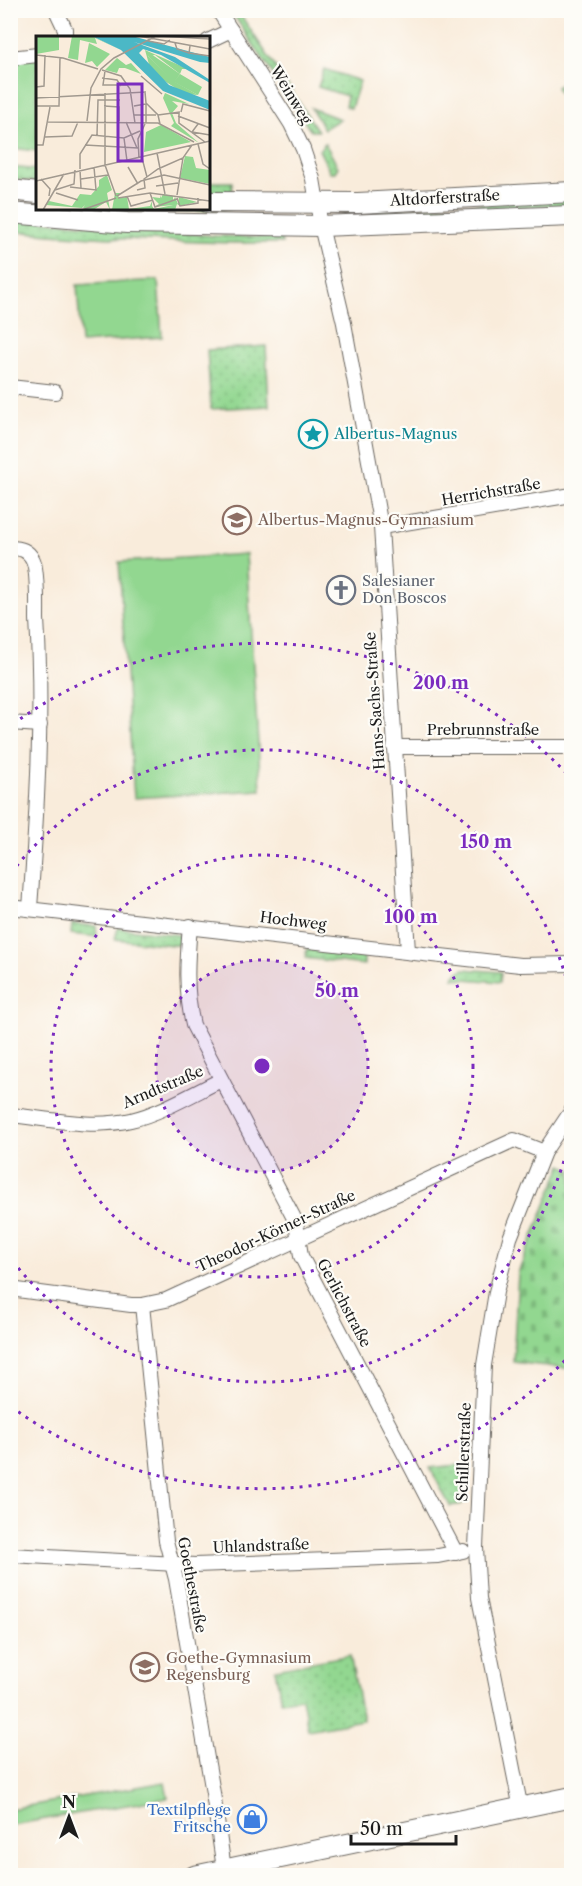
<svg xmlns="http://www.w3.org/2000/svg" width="582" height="1886" font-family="'Libre Caslon Text',serif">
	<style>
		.grass { fill: url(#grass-dots); stroke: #577a56; stroke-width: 1.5 }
		.cemetery { fill: url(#cemetery-stones); stroke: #577a56; stroke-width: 1.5 }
		.park { fill: url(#park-tufts); stroke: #577a56; stroke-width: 1.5 }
		.pitch { fill: #92d790; stroke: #577a56; stroke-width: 1.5 }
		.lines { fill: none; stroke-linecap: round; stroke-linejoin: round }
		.street-casing { stroke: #69655f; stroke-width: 16 }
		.secondary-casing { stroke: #69655f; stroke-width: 22 }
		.street { stroke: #fff; stroke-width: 14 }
		.secondary { stroke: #fff; stroke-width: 20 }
		.ring { fill: none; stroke: #7b2cbf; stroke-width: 3; stroke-dasharray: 3 6 }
		.labels { text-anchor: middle; stroke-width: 4.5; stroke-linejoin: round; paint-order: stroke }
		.street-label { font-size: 15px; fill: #1c1c1c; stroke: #fdfcf7 }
		.culture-label { font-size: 15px; fill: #0d838f; stroke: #fdfcf7; text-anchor: start }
		.education-label { font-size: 15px; fill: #785e54; stroke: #fdfcf7; text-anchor: start }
		.worship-label { font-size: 15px; fill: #5b616d; stroke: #fdfcf7; text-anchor: start }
		.shop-label { font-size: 15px; fill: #366cbe; stroke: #fdfcf7; text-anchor: end }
		.inset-river { fill: none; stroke: #4bb8c6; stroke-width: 3 }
		.inset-road { fill: none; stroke: #a1998f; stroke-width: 1.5 }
		.view { fill: #7b2cbf; fill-opacity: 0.15; stroke: #7b2cbf; stroke-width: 3 }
		.inset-edge { fill: none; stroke: #1c1c1c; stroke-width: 3 }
		.centre { fill: #7b2cbf; stroke: #fdfcf7; stroke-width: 3 }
		.ring-label { font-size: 18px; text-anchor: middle; font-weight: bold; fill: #7b2cbf; stroke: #fdfcf7; stroke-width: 4.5; stroke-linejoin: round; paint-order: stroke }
	</style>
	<defs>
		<pattern id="grass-dots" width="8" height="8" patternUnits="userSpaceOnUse" patternTransform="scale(1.5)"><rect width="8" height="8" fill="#92d790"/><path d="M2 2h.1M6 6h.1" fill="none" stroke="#7db87c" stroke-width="1.8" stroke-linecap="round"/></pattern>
		<pattern id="cemetery-stones" width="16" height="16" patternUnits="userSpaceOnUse" patternTransform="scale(1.5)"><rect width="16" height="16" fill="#92d790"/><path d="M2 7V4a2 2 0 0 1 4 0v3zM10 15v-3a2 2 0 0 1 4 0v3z" fill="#7db87c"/></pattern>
		<pattern id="park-tufts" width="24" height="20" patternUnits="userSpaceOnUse" patternTransform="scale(1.5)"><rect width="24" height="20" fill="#92d790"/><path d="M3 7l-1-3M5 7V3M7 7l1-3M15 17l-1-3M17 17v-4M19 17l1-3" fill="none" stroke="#7db87c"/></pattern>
	</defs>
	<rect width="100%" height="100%" fill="#fdfcf7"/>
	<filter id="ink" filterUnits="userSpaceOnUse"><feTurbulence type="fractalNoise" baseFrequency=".0167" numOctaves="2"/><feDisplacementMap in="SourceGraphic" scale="12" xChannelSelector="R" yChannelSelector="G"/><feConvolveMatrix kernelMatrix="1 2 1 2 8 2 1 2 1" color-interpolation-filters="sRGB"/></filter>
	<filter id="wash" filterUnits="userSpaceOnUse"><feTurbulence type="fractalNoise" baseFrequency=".008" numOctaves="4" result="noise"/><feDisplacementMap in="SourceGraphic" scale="24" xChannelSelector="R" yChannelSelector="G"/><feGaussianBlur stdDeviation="1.35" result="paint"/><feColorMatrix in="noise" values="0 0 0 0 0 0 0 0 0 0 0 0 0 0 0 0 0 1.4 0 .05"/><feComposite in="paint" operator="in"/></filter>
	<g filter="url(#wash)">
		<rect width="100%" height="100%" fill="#f9ecdb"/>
		<g class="grass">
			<path d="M231,11h7l80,120h-7l-3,-4z"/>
			<path d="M324,69l36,12 -9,27 -6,-2 2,-10 -29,-9z"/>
			<path d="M311,108l29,11 -16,10z"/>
			<path d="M325,143l13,24 -3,5h-5l-11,-22z"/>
			<path d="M11,167l26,3v12l-26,-3z"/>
			<path d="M209,182h23v11l-23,-1z"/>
			<path d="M571,198v7l-211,9v-2z"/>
			<path d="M208,208l22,2 -89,3 -67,-4z"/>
			<path d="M10,218l205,18 66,2 1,5c-91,1 -181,-5 -271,-12z"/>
			<path d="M266,346l3,60 -58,3 -4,-59z"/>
			<path d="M72,924l24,2 1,11 -26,-3z"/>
			<path d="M118,928l61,7 3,11 -67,-7z"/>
			<path d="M307,949l57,7v9l-59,-7z"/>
			<path d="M463,969l38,3 -1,10 -47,-4 2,-3z"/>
			<path d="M467,1464l-5,40 -12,2 -20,-38z"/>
			<path d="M350,1655l13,65 -55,10 -6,-32 -21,3 -6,-32z"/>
		</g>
		<path class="cemetery" d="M562,1165l10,5 -1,199 -58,-7 5,-89z"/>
		<path class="park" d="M571,78v35l-15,-26z"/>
		<g class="pitch">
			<path d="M37,55v96l-26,-3 -1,-90z"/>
			<path d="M158,280l4,57 -81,6 -4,-58z"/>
			<path d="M246,554l15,236 -127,8 -15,-236z"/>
			<path d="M165,1782l3,16 -157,27v-16z"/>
		</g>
	</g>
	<g filter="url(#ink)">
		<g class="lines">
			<g class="street-casing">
				<g id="street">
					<path d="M56,10l9,19v9"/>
					<path d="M218,10l73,114 12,25 10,30 8,47 23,97 37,204 27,424"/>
					<path d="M208,41l23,-11"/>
					<path d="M10,58l28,-3"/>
					<path d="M10,387l45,5"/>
					<path d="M381,527l191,-32"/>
					<path d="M10,548c11,0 18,2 23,12 5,11 4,45 4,59 6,97 0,193 -7,289"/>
					<path d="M10,723l30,2"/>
					<path d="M394,747h178"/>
					<path d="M10,907l510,58 52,-1"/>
					<path d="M190,926c-3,34 -5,65 3,99l103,197 5,34 155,297"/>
					<path d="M10,1115c40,4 82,14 121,5 30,-7 63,-27 90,-40"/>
					<path d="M10,1289l121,16h11l24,-5 348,-160 30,12"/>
					<path d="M142,1305l24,236 10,38 37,214 11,76"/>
					<path d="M10,1555l185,10 243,-9 25,-5"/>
					<path d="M521,1809l-42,-211 -3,-50 8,-183 12,-73 14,-54 34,-86 28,-42"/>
				</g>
			</g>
			<g class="secondary-casing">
				<g id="secondary">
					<path d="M10,190l28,3"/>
					<path d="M208,202l150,1 214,-11"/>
					<path d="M10,213l117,10 194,3 251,-10"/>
					<path d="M194,1876l378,-79"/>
				</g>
			</g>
			<use href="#street" class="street"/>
			<use href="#secondary" class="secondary"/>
		</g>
	</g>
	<circle cx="262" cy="1066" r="106" fill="#7b2cbf" fill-opacity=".12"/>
	<g class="ring">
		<circle cx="262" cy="1066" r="106"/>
		<circle cx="262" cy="1066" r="211"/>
		<path d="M571 1135A317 317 0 0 1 11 1259M11 873A317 317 0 0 1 571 997"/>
		<path d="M571 1354A423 423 0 0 1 13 1408M13 724A423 423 0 0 1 571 778"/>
	</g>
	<defs>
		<g id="sight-ring" transform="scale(1.5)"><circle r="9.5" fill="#fdfcf7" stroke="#0f9aa8" stroke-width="1.5"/><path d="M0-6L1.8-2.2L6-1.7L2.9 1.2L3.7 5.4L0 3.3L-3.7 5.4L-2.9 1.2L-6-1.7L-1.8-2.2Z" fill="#0f9aa8"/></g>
		<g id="school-ring" transform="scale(1.5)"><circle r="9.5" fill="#fdfcf7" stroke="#8d6e63" stroke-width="1.5"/><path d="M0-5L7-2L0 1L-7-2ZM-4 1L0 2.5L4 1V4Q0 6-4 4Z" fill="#8d6e63"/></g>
		<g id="church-ring" transform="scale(1.5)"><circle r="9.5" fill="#fdfcf7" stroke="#6b7280" stroke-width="1.5"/><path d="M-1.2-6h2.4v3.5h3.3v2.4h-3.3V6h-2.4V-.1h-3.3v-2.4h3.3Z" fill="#6b7280"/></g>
		<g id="shop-ring" transform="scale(1.5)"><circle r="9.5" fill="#fdfcf7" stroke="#3f7fe0" stroke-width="1.5"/><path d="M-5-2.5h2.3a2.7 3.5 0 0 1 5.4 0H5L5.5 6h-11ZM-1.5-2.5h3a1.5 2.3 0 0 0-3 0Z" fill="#3f7fe0"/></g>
	</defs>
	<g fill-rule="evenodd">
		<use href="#sight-ring" x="313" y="434"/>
		<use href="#school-ring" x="237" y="520"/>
		<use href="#church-ring" x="341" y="590"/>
		<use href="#school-ring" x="145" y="1667"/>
		<use href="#shop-ring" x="252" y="1819"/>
	</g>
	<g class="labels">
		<g class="street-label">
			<text transform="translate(291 95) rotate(59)" y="5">Weinweg</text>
			<text transform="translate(445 198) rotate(-3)" y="5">Altdorferstraße</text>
			<text transform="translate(491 492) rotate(-10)" y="5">Herrichstraße</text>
			<text transform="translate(375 701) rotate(-94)" y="5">Hans-Sachs-Straße</text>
			<text x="483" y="735">Prebrunnstraße</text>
			<text transform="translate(293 921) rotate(7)" y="5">Hochweg</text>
			<text transform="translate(163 1087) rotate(-23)" y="5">Arndtstraße</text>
			<text transform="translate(276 1231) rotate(-25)" y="5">Theodor-Körner-Straße</text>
			<text transform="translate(344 1303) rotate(62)" y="5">Gerlichstraße</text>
			<text transform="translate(464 1452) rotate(-88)" y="5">Schillerstraße</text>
			<text transform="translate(261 1546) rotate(-2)" y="5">Uhlandstraße</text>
			<text transform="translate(192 1585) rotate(79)" y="5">Goethestraße</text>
		</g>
		<g class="culture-label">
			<text x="334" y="439">Albertus-Magnus</text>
		</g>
		<g class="education-label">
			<text x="258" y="525">Albertus-Magnus-Gymnasium</text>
			<text x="166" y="1663">Goethe-Gymnasium<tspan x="166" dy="17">Regensburg</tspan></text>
		</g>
		<g class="worship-label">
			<text x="362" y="586">Salesianer<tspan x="362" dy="17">Don Boscos</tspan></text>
		</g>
		<g class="shop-label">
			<text x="231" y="1815">Textilpflege<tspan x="231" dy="17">Fritsche</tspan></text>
		</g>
	</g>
	<g transform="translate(36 36)">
		<rect width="174" height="174" fill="#f9ecdb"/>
		<path d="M115,18l29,20 -6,8 -26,-26zM81,22l9,7 5,-2 10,11 -16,-6h-6l-2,5 -12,-3zM71,139l5,15 -5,3 3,17 -4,-8 -13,8 -10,-2 2,-3 -3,3 -36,-3 3,-4 23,5 8,-12 11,1 8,-9v-6zM79,157h5l-2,5 9,-1 2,12 21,-3 2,-5v5l2,3 19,-4 -19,2 5,-3 -7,-7 8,1 1,-3v3l2,-4 10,2v5l2,-4 3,7 1,-7 18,5 -17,4 -3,-2 -2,6h-63z" fill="#92d790"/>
		<path d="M36,0h20l29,14 -26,-12 2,6 -17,-4 -2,20 -10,-2zM109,14l43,19h-6l-2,5 -25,-19 -7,1 26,25 6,-7 -5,8 23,13 -13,-1 -22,-14 -13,-12zM129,57l24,11 -17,-3 6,5 -6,7 4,10 23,20 -28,-17 3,-3 -11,-25zM125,89l30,17 -47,10 2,-20zM149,120l8,1 3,11 14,2v14l-30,-6z" fill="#92d790"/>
		<path d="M0,0h23v14l-23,4zM53,7l21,11 -13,13 -5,-6 -7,2zM144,38l22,13 -4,8 -24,-13z" fill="#92d790"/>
		<path d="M56,0h40l78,21v6l-10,-1 -66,-20 41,15 35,23v3l-49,-28 -18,-6 -4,4 30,32 41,16v9l-47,-19 -42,-41z" fill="#4bb8c6"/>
		<path class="inset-river" d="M120,10l54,14"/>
		<path class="inset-road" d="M103,0l71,13M123,0l51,3M112,5l16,3 6,-4M139,7l2,6 12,4 1,-7M153,17l21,3M0,19l27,3 35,11M66,34l19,6 9,13 5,34M69,35l-2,14h24M105,40l21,18M66,42l15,2 4,6M0,51l8,-1 1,-31M109,56l1,11 12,12 2,9M69,57v72l11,31M0,62l110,-6M0,70h23l1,-49M68,70l15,1v14M98,70l12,-2v19M143,76v11l26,19M145,76l2,-8 27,7M98,79h22M122,79l22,-3M142,80l32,12M51,85l4,-33 10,-19 13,-11 42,-22M12,86l110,1 36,19M90,86l11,26M162,88l-6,8 18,3M61,99l1,-35h22M9,101l27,-1 6,-14M88,102l3,23M162,108l5,20 7,5M0,109h7l7,-38M49,109l53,3M121,117l8,41M103,122l-1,-19 7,-15M106,122l5,19M92,131l10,17M44,133v-15l12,-19 32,3 16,-7M44,134l1,18M5,143l9,10 -1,7M45,143l27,-4M0,145l174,-40M120,150l22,-3M34,151l26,3 -2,-23M19,154l19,-6 1,-14M101,154l8,-2 -1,-9 14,-10 25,-11 9,-13M20,157l22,7M114,157l5,14 22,-8M141,159l6,-37M81,160l24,-15 23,-6 46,10M91,160l4,10 22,-6M82,162l32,-5 60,8M141,162l3,8 18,-3v-5M7,174l21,-36M46,174l34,-12"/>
		<path class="view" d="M82,48h24v77h-24z"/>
		<rect width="174" height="174" class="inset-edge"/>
	</g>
	<circle cx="262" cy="1066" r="9" class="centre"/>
	<g class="ring-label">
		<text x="441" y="689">200 m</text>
		<text x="486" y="848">150 m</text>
		<text x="411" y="923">100 m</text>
		<text x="337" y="997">50 m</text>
	</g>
	<rect width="582" height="1886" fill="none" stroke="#fdfcf7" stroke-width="36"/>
	<g transform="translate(69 1817)" stroke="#fdfcf7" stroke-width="4.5" paint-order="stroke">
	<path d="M0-4.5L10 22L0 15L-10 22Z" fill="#1c1c1c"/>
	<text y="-9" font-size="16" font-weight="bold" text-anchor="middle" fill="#1c1c1c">N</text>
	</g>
	<path d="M351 1835v9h105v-9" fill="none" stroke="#1c1c1c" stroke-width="3"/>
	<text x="360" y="1835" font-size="18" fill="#1c1c1c" stroke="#fdfcf7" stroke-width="4.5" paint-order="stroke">50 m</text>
</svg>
